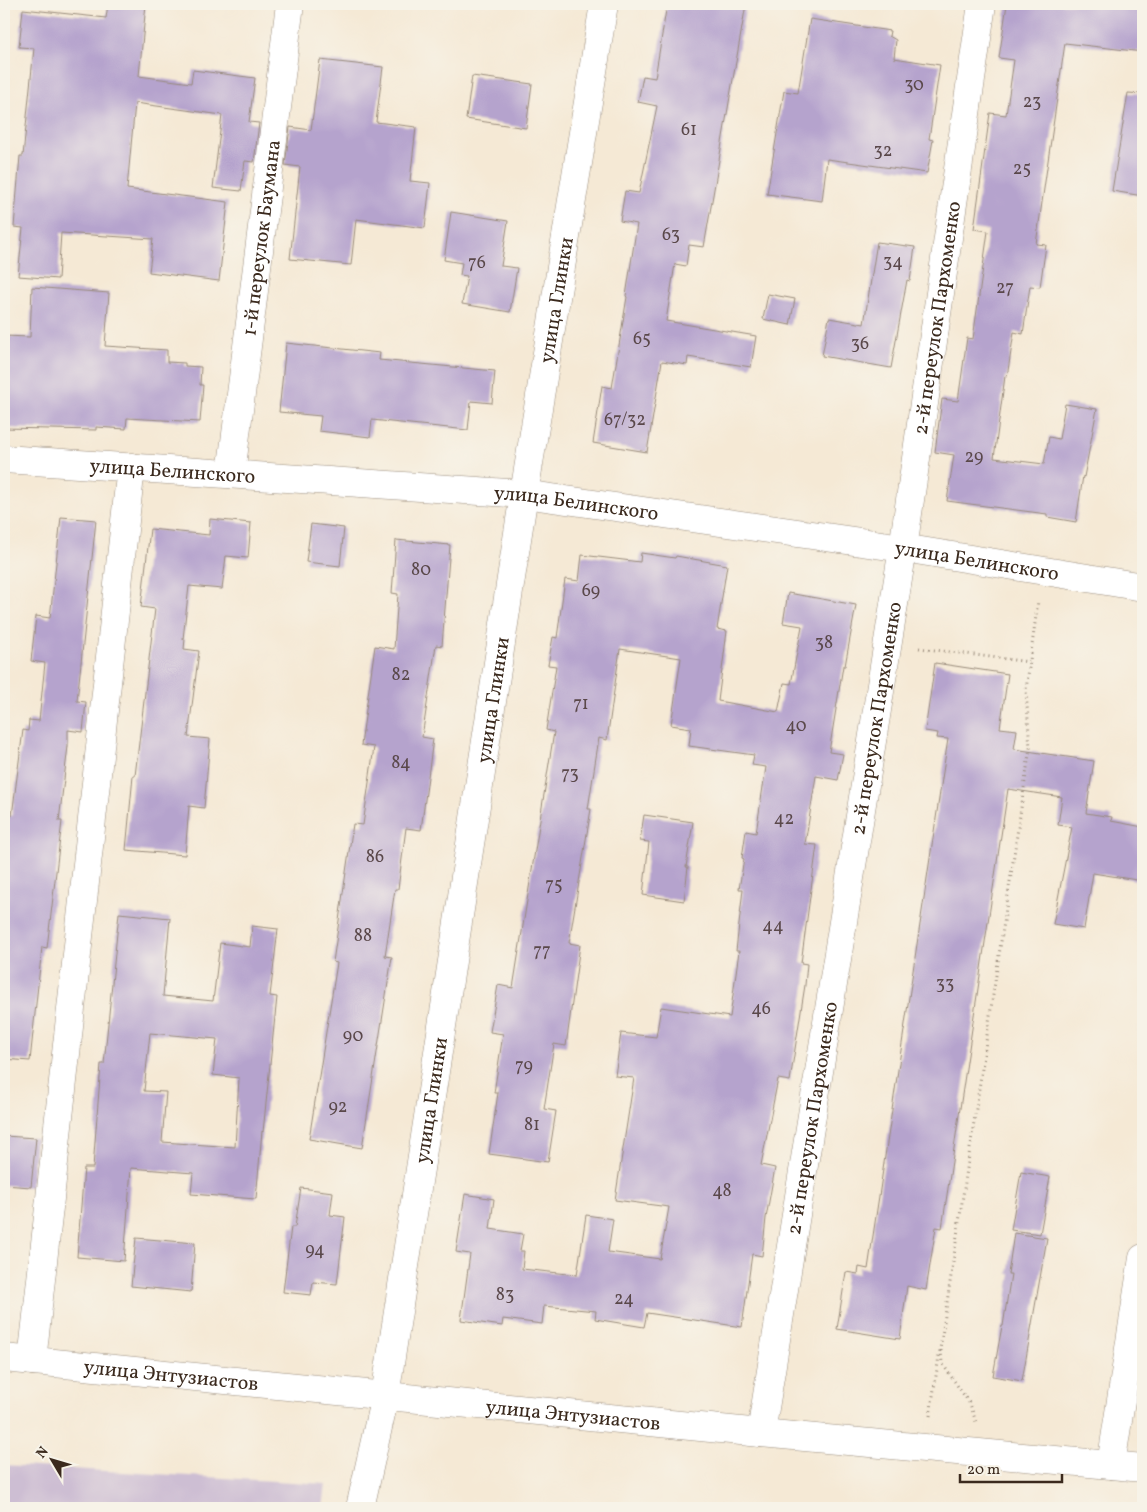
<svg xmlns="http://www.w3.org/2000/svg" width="1147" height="1512" font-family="Vollkorn,serif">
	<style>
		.industrial { fill: #cdbed3 }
		.building { fill: #b5a3cd; fill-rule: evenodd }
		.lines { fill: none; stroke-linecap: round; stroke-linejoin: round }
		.minor-casing { stroke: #988a7a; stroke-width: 29 }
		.path { stroke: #988a7a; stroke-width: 3; stroke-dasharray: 1 4; stroke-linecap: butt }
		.minor { stroke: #fff; stroke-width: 28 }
		.labels { text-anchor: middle; stroke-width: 4; stroke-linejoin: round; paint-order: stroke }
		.number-label { font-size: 18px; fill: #5a484a }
		.street-label { font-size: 20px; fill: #3b2a1e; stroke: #f7f3e8 }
	</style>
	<rect width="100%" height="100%" fill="#f7f3e8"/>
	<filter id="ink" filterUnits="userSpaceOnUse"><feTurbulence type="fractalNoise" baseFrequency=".02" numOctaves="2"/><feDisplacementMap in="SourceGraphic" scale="10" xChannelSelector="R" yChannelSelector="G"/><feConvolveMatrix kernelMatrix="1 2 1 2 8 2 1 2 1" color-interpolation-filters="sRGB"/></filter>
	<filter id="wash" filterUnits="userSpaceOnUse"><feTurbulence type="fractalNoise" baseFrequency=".0096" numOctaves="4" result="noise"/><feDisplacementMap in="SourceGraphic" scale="20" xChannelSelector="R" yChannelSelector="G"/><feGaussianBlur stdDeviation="1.12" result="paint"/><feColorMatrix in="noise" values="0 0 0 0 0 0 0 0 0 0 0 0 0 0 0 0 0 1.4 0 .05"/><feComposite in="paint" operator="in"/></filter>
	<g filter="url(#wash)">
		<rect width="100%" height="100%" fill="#f5e9d5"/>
		<path class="industrial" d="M4,1465l322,19 -3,24h-319z"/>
		<g id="blocks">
			<g class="building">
				<path d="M108,4h38l-7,72 52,7 2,-13 62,8 -6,44 10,1 -5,39 -9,-1 -4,30 -28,-3 9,-73 -87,-12 -8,86 101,13 -9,79 -70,-9 4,-33 -92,-6 -3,46 -40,-3 5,-48 -9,-1 6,-71h3l11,-108 -15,-1 4,-38 83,9z"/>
				<path d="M667,4h79l-42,243 -15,-2 -3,21 -11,-2 -9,57 90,15 -5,31 -63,-10 -1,8 -25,-4 -15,91 -54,-9 9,-57 10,2 15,-91 -1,-1 11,-72 -17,-3 5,-30 14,2 18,-87 -19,-4 5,-26 12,2z"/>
				<path d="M1007,4h136v48l-78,-9 -29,201 10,1 -6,42 -10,-1 -7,48 -9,-2 -7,45 -2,-1 -11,82 50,6 5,-27 10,2 6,-35 32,5 -13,68 -1,-1 -7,46 -29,-5v-3l-100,-13 7,-46 -19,-3 7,-53 16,2 9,-63 6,1 15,-108 -14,-2 16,-116 16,2 8,-55 -15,-2z"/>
				<path d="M810,19l80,12 -1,5 7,4 -2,18 46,7 -11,74 4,1 -6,33 -100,-14 -5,42 -55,-7 17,-103 14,2z"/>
				<path d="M320,60l63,7 -7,55 40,5 -6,54 20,2 -5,45 -69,-9 -5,46 -61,-6 10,-92 -15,-2 5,-38 21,3z"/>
				<path d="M472,76l60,8 -6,44 -60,-9z"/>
				<path d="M1128,93l15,1v102l-31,-5z"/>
				<path d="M451,212l57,9 -7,45 16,2 -7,44 -48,-8 5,-28 -7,-1 2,-12 -18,-3z"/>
				<path d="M877,242l38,5 -5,34 -3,-1 -16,88 -69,-12 7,-38 35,6z"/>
				<path d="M32,287l77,6 -4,53 62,4v12l18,1v3l16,1 -1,18h3l-3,37 -73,-4 -1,11 -30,-2v3l-92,-2v-92l26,1z"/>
				<path d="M768,294l27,5 -5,26 -27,-6z"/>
				<path d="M286,343l94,10 -1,7 116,11 -3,32 -21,-2 -3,29 -96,-10 -2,17 -51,-6 2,-15 -42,-4z"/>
				<path d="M61,517l35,3 -19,181 9,1 -3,30 -15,-2v16l-9,75h3l-15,127 -5,-1 -12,114 -26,-2v-244l8,1 11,-86 5,1 1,-11 10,1 6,-58 -14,-2 5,-45 14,2z"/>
				<path d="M210,519l41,4 -3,35 -22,-2 -4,33 -33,-3 -6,53h2l-1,10 15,2 -11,86 22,2 -6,69 -15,-2 -4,49 -59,-5 7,-74h2l20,-167 -14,-2 9,-78 59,6z"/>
				<path d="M311,524l33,4 -4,38 -34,-4z"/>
				<path d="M396,540l54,5 -8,101 -6,-1 -14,92 11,2 -7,53 -5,38 -15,-2 -8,61h-3l-10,67 7,1 -30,191 -53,-9 28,-176 -4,-1 20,-138 10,1 11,-78 -13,-2 14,-99 19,3 4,-55 -6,-1z"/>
				<path d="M641,553l34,5 1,-2 51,9 -10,64 10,2 -9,70 60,11 6,-29 7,1 11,-58 -19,-3 5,-30 68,12 -11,61h-2l-14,86 14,2 -5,26 -22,-4 -11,68 12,1 -16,118 6,1 -2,21 -15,96 -12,-2 -17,86 14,3 -9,50 -4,38 -10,-2 -10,73 -95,-14 -3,14 -49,-8 1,-8 -52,-5 -2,18 -39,-5 -1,7 -41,-6 9,-66 -14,-2 9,-58 29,5 -4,30 33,5 -3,17h4l-2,18 55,6 9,-60 27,4 -5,33 52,7 9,-52 -54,-7 19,-122 -19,-2 6,-43 35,4 5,-30 69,10 9,-66h-3l7,-62h-4l5,-30 -2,-1 4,-27 10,2 10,-66 -14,-2 2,-10 -65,-9 2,-18 -20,-3 10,-67 -61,-9 -13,91 -8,-2 -11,71h3l-22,134 11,2 -14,101 -12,-2 -10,65 12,2 -8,51 -59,-8 9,-61h-4l9,-59 -13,-2 8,-47 15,3 41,-256 -8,-2 10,-64 -8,-1 5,-28 4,1 8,-59 14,2 3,-26 58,7z"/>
				<path d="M935,663l73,11 -8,54 17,2 -3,19 80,12 -8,52 26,4 -1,4 32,6v54l-50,-8 -9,56 -31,-5 19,-97 -14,-2 4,-28 -54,-8 -66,439 -6,-1 -10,63 -19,-4 -7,53 -63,-10 9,-57 12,2 1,-7 9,2 80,-530 -11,-1 1,-5 -13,-2z"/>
				<path d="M644,815l49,7 -7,45h2l-4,34 -41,-6 6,-53 -9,-1z"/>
				<path d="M119,913l51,5 -7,78 50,5 7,-58 30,4 2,-21 26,3 -8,67 7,1 -14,135 -1,-1 -6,68 -65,-5 2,-21 -62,-5 -7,93 -47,-4 7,-89h9l8,-104h3zM150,1033l67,6 -4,36 26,3 -4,69 -73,-5 4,-50 -22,-1z"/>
				<path d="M4,1136l32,2 -5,49 -27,-2z"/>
				<path d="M1021,1172l29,5 -10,57 -29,-4z"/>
				<path d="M301,1188l32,4 -3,23 15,2 -8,67 -24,-2 -2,13 -28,-3 8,-65h4z"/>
				<path d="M1014,1233l33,5 -25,143 -29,-5 9,-50h1l8,-52h-3z"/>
				<path d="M136,1238l59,5 -4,49 -60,-6z"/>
			</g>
		</g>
	</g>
	<g filter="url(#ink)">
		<use href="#blocks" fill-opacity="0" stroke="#988a7a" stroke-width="1"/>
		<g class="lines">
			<g class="minor-casing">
				<g id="minor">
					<path id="s1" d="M4,459l520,35 379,54 240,39"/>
					<path id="s2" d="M231,474l59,-470"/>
					<path id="s3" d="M4,1358l757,75 382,35"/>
					<path d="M32,1361l99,-894"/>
					<path id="s4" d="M761,1433l142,-885 79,-544"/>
					<path d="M1111,1465l32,-207"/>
					<path id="s5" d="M360,1508l25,-112 139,-902 80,-490"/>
				</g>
			</g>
			<g class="path">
				<path d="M919,648l111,14"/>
				<path d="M941,1350l1,13 28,41 6,18"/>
				<path d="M930,1416l100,-668 -4,-58 12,-89"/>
			</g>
			<use href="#minor" class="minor"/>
		</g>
	</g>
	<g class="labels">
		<g class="number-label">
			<text x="914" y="90">30</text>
			<text x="1032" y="107">23</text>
			<text x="689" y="135">61</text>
			<text x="883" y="156">32</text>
			<text x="1022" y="174">25</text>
			<text x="671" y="240">63</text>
			<text x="893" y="267">34</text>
			<text x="477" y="268">76</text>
			<text x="1005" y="293">27</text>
			<text x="642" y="344">65</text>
			<text x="860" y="349">36</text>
			<text x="625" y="425">67/32</text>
			<text x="974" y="462">29</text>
			<text x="421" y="575">80</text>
			<text x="591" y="596">69</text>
			<text x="824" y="648">38</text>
			<text x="401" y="680">82</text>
			<text x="581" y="709">71</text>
			<text x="796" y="731">40</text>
			<text x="401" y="768">84</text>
			<text x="570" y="779">73</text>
			<text x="784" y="824">42</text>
			<text x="375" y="862">86</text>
			<text x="554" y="890">75</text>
			<text x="773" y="931">44</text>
			<text x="363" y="941">88</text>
			<text x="542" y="956">77</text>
			<text x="945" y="989">33</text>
			<text x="761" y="1014">46</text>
			<text x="353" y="1041">90</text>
			<text x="524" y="1071">79</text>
			<text x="338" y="1112">92</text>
			<text x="532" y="1130">81</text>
			<text x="722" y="1196">48</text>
			<text x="315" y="1255">94</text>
			<text x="505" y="1300">83</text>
			<text x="624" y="1304">24</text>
		</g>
		<g class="street-label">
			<text dy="7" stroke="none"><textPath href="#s2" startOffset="238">1-й переулок Баумана</textPath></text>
			<text dy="7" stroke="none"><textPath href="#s5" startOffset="1224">улица Глинки</textPath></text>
			<text dy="7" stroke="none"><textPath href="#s4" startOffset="1129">2-й переулок Пархоменко</textPath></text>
			<text dy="7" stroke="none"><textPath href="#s1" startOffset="169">улица Белинского</textPath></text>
			<text dy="7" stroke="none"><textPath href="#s1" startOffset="574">улица Белинского</textPath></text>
			<text dy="7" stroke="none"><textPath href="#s1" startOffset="979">улица Белинского</textPath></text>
			<text dy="7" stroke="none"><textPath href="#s5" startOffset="819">улица Глинки</textPath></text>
			<text dy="7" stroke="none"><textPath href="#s4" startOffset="724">2-й переулок Пархоменко</textPath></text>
			<text dy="7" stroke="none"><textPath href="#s5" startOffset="414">улица Глинки</textPath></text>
			<text dy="7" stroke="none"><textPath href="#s4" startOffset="319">2-й переулок Пархоменко</textPath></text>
			<text dy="7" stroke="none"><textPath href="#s3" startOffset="168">улица Энтузиастов</textPath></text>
			<text dy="7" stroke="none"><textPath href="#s3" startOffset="572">улица Энтузиастов</textPath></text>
		</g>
	</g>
	<rect width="1147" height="1512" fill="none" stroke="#f7f3e8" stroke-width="20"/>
	<g transform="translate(52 1460) rotate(308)" stroke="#f7f3e8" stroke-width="4" paint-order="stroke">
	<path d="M0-4L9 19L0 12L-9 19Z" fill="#3b2a1e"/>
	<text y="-8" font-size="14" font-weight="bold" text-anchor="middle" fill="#3b2a1e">N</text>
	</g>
	<path d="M960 1474v8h102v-8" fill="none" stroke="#3b2a1e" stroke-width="2.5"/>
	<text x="967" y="1474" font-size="15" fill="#3b2a1e" stroke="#f7f3e8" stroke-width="4" paint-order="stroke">20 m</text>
</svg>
